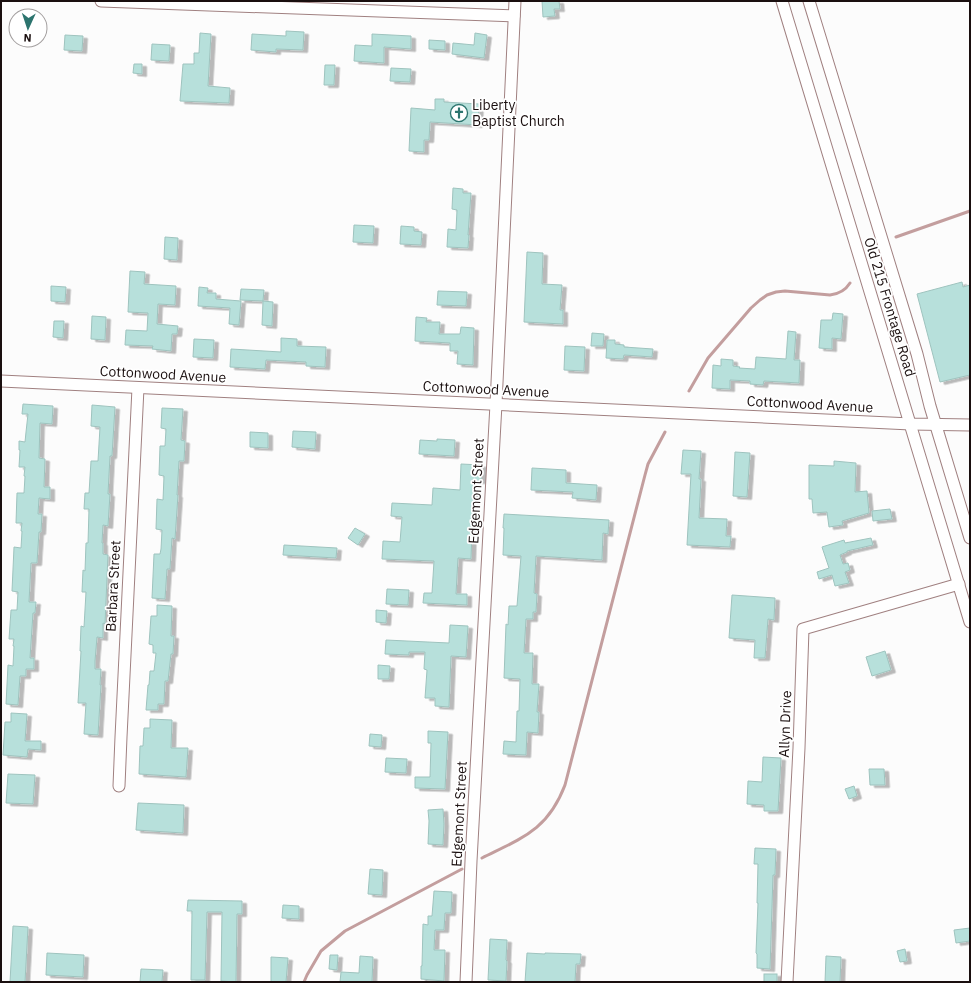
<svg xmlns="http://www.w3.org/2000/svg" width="971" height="983" font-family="'IBM Plex Sans',sans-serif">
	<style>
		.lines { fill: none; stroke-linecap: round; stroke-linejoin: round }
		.stream { stroke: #c39e9e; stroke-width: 3 }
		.building { fill: #b7e0db; stroke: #9ec3be; filter: url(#shadow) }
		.minor-casing { stroke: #a08080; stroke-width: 13 }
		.minor { stroke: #fff; stroke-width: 11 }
		.labels { text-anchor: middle; stroke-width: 3.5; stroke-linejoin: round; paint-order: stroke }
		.poi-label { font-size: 14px; fill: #1a0f0f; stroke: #fff; text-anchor: start }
		.street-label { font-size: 14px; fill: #1a0f0f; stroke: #fff }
	</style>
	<defs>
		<filter id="shadow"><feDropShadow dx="4.5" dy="2.5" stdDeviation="0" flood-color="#0004"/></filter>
	</defs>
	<rect width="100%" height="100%" fill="#fcfcfc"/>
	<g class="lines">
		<g class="stream">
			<path d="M896,237l74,-26"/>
			<path d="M689,391l19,-33 43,-50 9,-8 7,-5 9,-3 9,-1 45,4c9,-1 15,-4 20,-12"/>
			<path d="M482,858c40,-20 66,-28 83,-73l80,-310 3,-11 17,-32"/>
			<path d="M304,982l3,-7 14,-24 24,-20 117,-62"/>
		</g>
	</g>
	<g class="building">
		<path d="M542,1h17l1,8h-6l1,7 -12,1z"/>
		<path d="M286,31l18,1 -1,18 -27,-1v3l-25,-2 1,-16 34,2z"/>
		<path d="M200,33l11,1 -3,52 22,2 -1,15 -49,-2 3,-37h11v-11h5z"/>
		<path d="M475,33l12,2 -3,23 -32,-4 1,-11 21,2z"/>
		<path d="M372,34l39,2v13l-27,-2v16l-30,-2 1,-16 17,1z"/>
		<path d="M65,35l18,1 -1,15 -18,-1z"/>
		<path d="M429,40l16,1v9l-16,-1z"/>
		<path d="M152,44l18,1 -1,16 -18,-1z"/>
		<path d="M134,64h8v10l-9,-1z"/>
		<path d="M325,65h10l-1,20h-10z"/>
		<path d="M391,68l20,1 -1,13 -20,-1z"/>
		<path d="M435,99h9v3l35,2 -1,21 -48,-3 -1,18h-5v12l-15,-1 2,-43 24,2z"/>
		<path d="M453,188l10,1v4h8l-3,42h1l-1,13 -21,-1 1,-18 8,1 1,-20 -5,-1z"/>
		<path d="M354,225l20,1 -1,17 -20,-1z"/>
		<path d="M401,226l13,1v4l8,1 -1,13 -21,-1z"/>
		<path d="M165,237l13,1 -1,22 -13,-1z"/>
		<path d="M527,252l16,1 -1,31 20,1 -2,25h3v14l-39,-2z"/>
		<path d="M130,271l15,1 -1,12 32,2 -1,19 -17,-1 -1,20 21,2 -1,8h-5l-1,17 -19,-2 1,-3 -28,-1 1,-15 21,1 1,-18 -20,-1z"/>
		<path d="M962,282l1,5 7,-2v90l-30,7 -23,-88z"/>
		<path d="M51,286l15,1 -1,15 -14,-1z"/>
		<path d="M199,287l9,1 -1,5h9v6l25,2 -2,24 -10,-1 1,-16 -32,-2z"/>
		<path d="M241,289l23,1 -1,11 -23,-1z"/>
		<path d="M438,291l29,1 -1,14 -29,-1z"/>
		<path d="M263,301l10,1 -1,24 -10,-1z"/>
		<path d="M833,313l10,1 -2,25 -9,-1v11l-13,-1 2,-28h11z"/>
		<path d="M92,316l14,1 -1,23 -14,-1z"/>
		<path d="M416,317l11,1 -1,4h14l-1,12h21l1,-7 13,1 -1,37 -16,-1 1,-13h-8v-8l-35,-2z"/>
		<path d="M54,321h10l-1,17 -10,-1z"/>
		<path d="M788,331l8,1 -2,28h6l-1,23 -35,-2 -1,4 -13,-1v-3l-20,-1v9l-18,-1 1,-23 8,1v-7l12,1v6l7,1 -1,1 16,1 1,-12 30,2z"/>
		<path d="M592,333l12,1 -1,12h-12z"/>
		<path d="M281,338l16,1v7l29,1 -1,20 -19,-1v-4l-40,-2 -1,9 -35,-2 1,-18 50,3z"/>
		<path d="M194,339l20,1 -1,18 -20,-1z"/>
		<path d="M607,340h8v4l9,1v2l29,2 -1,8 -28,-2 -1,4 -17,-1z"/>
		<path d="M565,346l20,1 -1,24 -20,-1z"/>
		<path d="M23,404l30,2 -1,18 -12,-1 -1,35 6,1 -1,28h6v12l-11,-1 -1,16h4l-1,18h-2l-2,31h-6l-2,39h7l-1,11h-2l-3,45h4v11h-8v7h-6l-2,29 -12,-1 2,-39 5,1 1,-20h-1l1,-7h-5l2,-29h6l1,-18 -6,-1 2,-44 7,1 1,-17h-1l1,-8h-6l1,-30h7l1,-17h-1l1,-9h-6l1,-17h-1v-9l6,1 1,-10 2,-18h-6z"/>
		<path d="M92,405l23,2 -3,49h-2l-2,38h2l-2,32 -5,-1 -1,18h1v11l5,1 -3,69 -2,-1v15l-6,-1 -2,24v8h6l-1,16h1l-3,50 -14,-1 2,-31h-8l3,-52h-1l1,-25 3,1 2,-35h-4l1,-22 2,1 1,-28h2l1,-34h-5l1,-16h4l2,-32h7l2,-34 -9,-1z"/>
		<path d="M162,408l21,1 -2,31 4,1 -1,20h-5l-2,34h1l-3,44 -3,-1 -2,31h-3l-2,30 -13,-1 2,-44h6l1,-5 1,-19 -6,-1 1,-30 6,1 1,-24 -5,-1 1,-29h5l1,-17 -5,-1z"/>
		<path d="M293,431l23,1 -1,17 -23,-2z"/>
		<path d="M250,432l18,1v15l-18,-1z"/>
		<path d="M437,439l18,1 -1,16 -35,-2 1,-14 17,1z"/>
		<path d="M683,450l18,1 -2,28h2l-2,39 28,1 -1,17h5l-1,11 -43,-2 4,-71h-10z"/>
		<path d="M735,452l15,1 -3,44 -14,-1z"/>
		<path d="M834,461l22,2 -1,29 12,-1 2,22 -27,8 1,4 -14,2 -2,-15 -14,1 -1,-14h-3v-34l25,1z"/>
		<path d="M461,464l21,1 -1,16h-5l-1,22h-2l-2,56 -13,-1 -2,36h11v11l-44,-2 1,-10h8l2,-32 -52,-2 1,-18 17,1 2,-25 -11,-1 1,-13 40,2 1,-17 27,2z"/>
		<path d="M532,468l34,2v13l31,2 -1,15 -24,-2 1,-6 -42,-2z"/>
		<path d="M890,509l2,10 -19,2 -1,-10z"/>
		<path d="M504,514l105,6 -1,14 -5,-1 -1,27 -66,-4 -2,37 3,1 -1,18h-3v7h-7l-2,34h9l-1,31h7l-2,28h2l-1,21 -11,-1 -1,23 -23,-1 1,-13 12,1 1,-31h2l1,-32 -16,-1 2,-54 2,1 1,-19h8l4,-50 -18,-1 1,-27h-1z"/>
		<path d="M355,528l10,6 -7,11 -10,-7z"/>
		<path d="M871,538l2,7 -26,6v1l-7,3 3,9 5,-1 2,7 -5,2 4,11 -14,3 -3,-11 -13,4 -2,-7 12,-4 -7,-21 22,-7 1,3z"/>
		<path d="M284,545l53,3 -1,10 -53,-3z"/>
		<path d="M387,589l22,1 -1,15 -22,-1z"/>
		<path d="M732,595l43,3 -1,22 -6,-1 -3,39h-11l1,-18 -26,-2z"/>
		<path d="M157,605l15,1 -1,30h3l-1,18h-2l-3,27h-3l-1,23h-6v6h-12l2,-25h1l1,-14h4l2,-18h-3v-8l-4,-1 2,-28h6z"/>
		<path d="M376,610l11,1 -1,12 -10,-1z"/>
		<path d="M450,625l18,1 -2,31 -15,-1 -2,51 -14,-1v-8h-10l2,-28 -3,-1 1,-17h-16v3l-24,-1 1,-14 63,3z"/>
		<path d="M885,651l6,19 -19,6 -6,-19z"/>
		<path d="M378,665l12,1 -1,13h-11z"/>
		<path d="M11,713l16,1 -2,27h16v9l-13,-1 -1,8 -24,-2 2,-33h6z"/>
		<path d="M150,719l22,1 -1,28h17l-2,29 -47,-3 1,-28h3l1,-18h6z"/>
		<path d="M428,731l20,1 -3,57 -30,-1v-11h15l1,-34h-3z"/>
		<path d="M370,734l12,1 -1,12 -12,-1z"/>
		<path d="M763,757l18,1 -3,53h-14v-6l-17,-1 1,-23 14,1z"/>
		<path d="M386,758l21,1 -1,14 -21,-1z"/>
		<path d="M869,769h15l1,16h-15z"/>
		<path d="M8,774l27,1 -2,29 -27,-1z"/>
		<path d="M854,786l3,10 -8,3 -4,-10z"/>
		<path d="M138,803l46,2 -1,28 -47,-3z"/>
		<path d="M443,809l1,15 -1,21 -15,-1 1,-23 -1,-11z"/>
		<path d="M755,848l21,1 -1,26h-2l-3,94 -13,-1v-14l-1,-1 2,-50h-1l1,-39h-4z"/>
		<path d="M370,869l13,1 -1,25 -14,-1z"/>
		<path d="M434,891l18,1 -1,21h-6l-1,17h-9l-1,20h11l-1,31 -23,-2v-13h1l1,-42 5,1v-9h4z"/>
		<path d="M188,900l54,1v13h-5l-1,68 -15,-1 1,-69h-15l-2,68h-14l1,-69h-5z"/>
		<path d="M283,905l16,1v13l-17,-1z"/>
		<path d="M13,926l15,1 -3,55h-15z"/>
		<path d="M970,928v13l-14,2 -2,-13z"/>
		<path d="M490,939l17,1 -1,20 1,1 -1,20 -18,-1z"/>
		<path d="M905,949l2,12 -7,1 -3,-11z"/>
		<path d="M47,953l37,2 -1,22 -37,-2z"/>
		<path d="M527,953l18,1v-1l36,1 -1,10h-4l-1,18h-50z"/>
		<path d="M330,955h8l-1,15 -8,-1z"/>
		<path d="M360,956l13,1 -1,25h-32l1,-10 18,1z"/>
		<path d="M826,956l15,1 -1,25h-15z"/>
		<path d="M271,957l17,1 -2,24h-15z"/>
		<path d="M141,969l22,1 -1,12h-22z"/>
		<rect x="764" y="974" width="13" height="8"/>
	</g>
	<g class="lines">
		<g class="minor-casing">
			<g id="minor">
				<path d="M101,1l413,15"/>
				<path d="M782,1l188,621"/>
				<path d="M809,1l108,353 13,52 40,132"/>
				<path d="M1,381l910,43 59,1"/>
				<path d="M119,786l2,-49 17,-349"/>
				<path d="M466,982l5,-121 25,-457 19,-403"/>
				<path d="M787,982l12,-234 4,-119 156,-45"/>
			</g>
		</g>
		<use href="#minor" class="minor"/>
	</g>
	<defs>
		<g id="church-ring" transform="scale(0.9)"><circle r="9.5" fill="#fff" stroke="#2c746e" stroke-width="1.5"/><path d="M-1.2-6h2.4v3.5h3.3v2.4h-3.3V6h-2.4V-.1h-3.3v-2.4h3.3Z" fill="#2c746e"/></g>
	</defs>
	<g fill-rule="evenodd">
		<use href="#church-ring" x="459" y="113"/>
	</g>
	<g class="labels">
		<g class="poi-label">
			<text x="472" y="110">Liberty<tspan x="472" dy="16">Baptist Church</tspan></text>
		</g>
		<g class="street-label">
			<text transform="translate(890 307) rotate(73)" y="5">Old 215 Frontage Road</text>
			<text transform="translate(163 374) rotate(3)" y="5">Cottonwood Avenue</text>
			<text transform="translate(486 389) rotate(3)" y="5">Cottonwood Avenue</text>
			<text transform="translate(810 404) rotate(3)" y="5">Cottonwood Avenue</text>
			<text transform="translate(476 491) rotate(-87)" y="5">Edgemont Street</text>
			<text transform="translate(113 586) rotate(-87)" y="5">Barbara Street</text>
			<text transform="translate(785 724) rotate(-88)" y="5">Allyn Drive</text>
			<text transform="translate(459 814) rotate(-87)" y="5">Edgemont Street</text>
		</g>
	</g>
	<rect width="971" height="983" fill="none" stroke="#1a0f0f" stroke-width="4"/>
	<g transform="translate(28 28) rotate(183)"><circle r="19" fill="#ffffff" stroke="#a39f9f"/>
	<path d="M0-3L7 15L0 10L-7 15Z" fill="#2c746e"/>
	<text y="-6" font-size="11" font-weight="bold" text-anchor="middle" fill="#1a0f0f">N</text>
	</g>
</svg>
